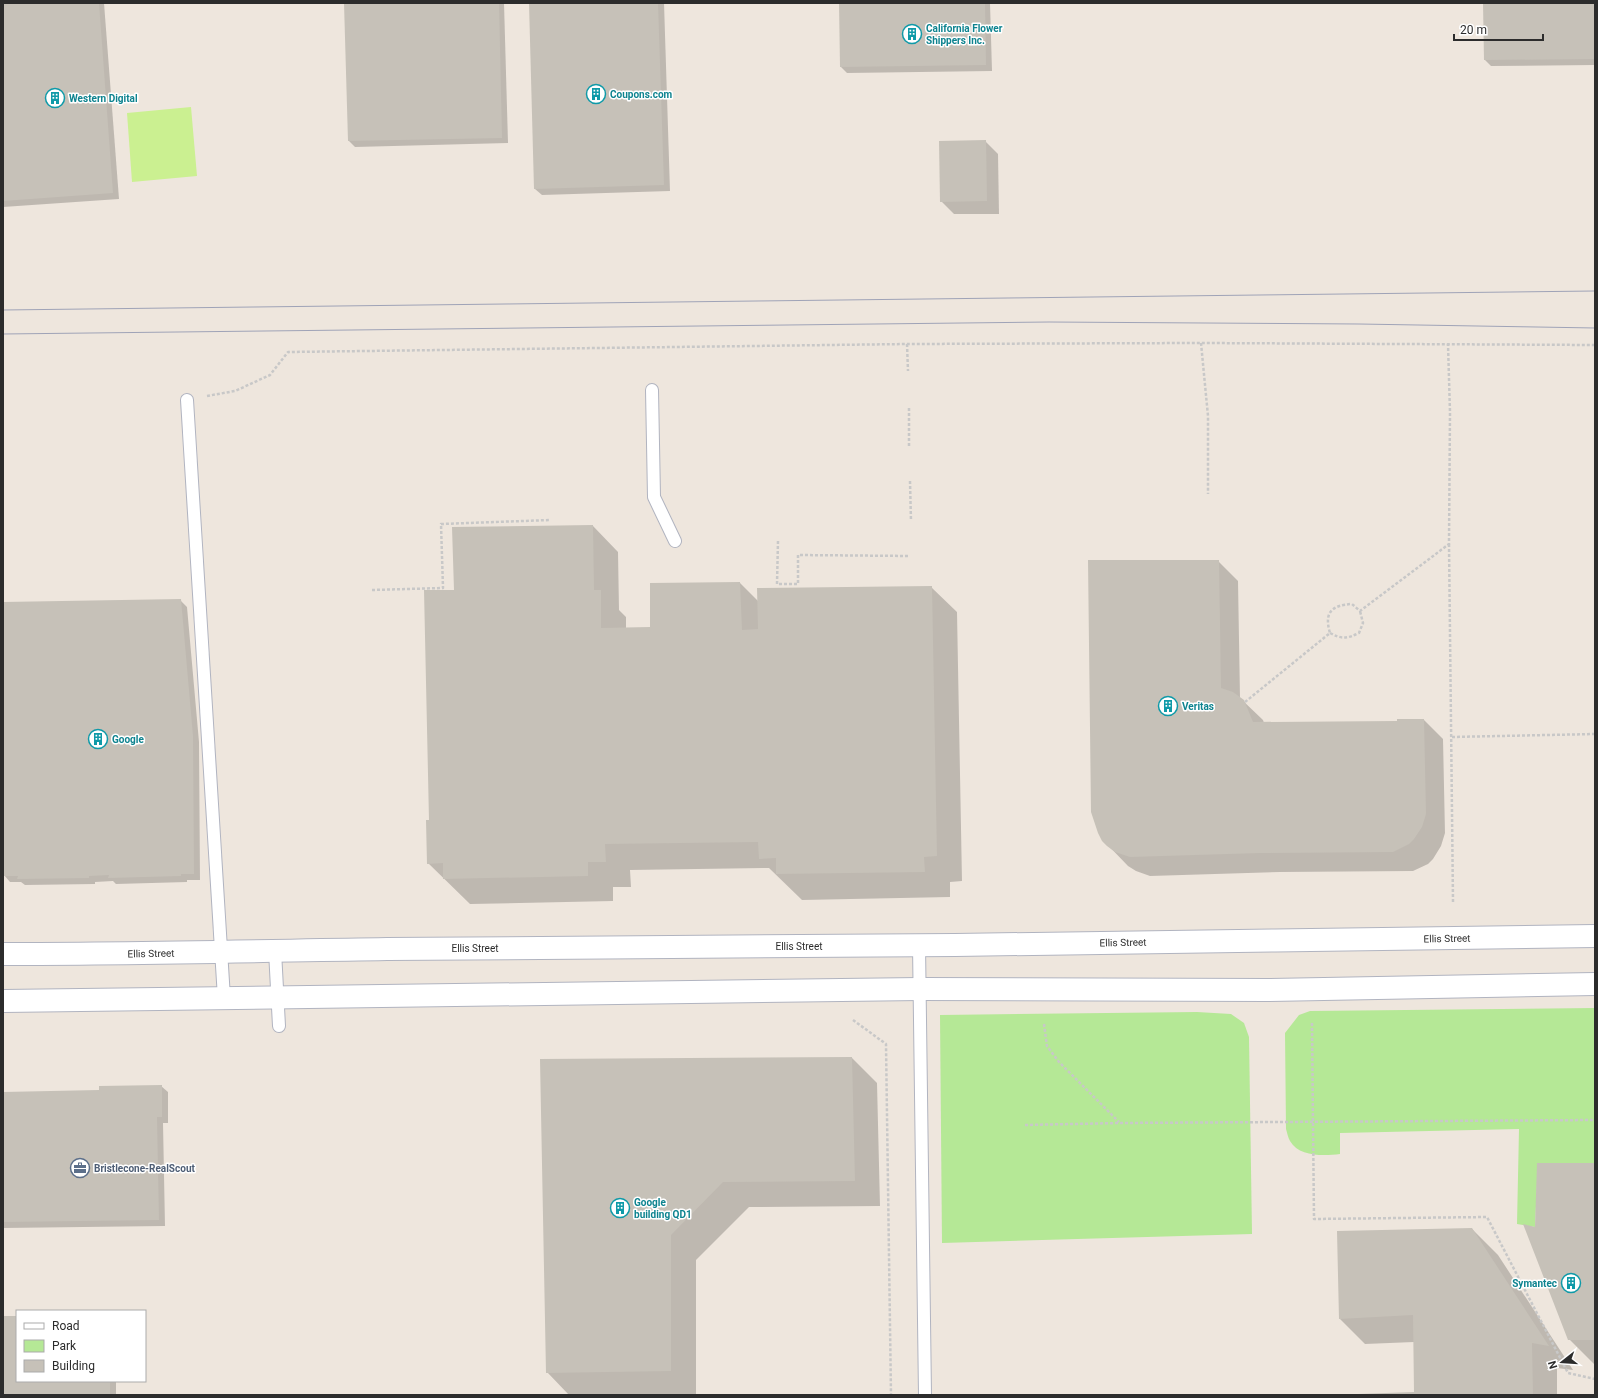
<svg xmlns="http://www.w3.org/2000/svg" width="1598" height="1398" font-family="Roboto,sans-serif">
	<style>
		.green { fill: #b5e896 }
		.pitch { fill: #cbf091 }
		.shadow { fill: #0003 }
		.building { fill: #c6c1b8 }
		.lines { fill: none; stroke-linecap: round; stroke-linejoin: round }
		.lane-casing { stroke: #b1b4c0; stroke-width: 14 }
		.secondary-casing { stroke: #b1b4c0; stroke-width: 24 }
		.path { stroke: #c8c8c8; stroke-width: 2.5; stroke-dasharray: 3 2; stroke-linecap: butt }
		.lane { stroke: #fff; stroke-width: 12 }
		.secondary { stroke: #fff; stroke-width: 22 }
		.tram { stroke: #9fa3b7; stroke-width: 1 }
		.labels { text-anchor: middle; stroke-width: 3; stroke-linejoin: round; paint-order: stroke }
		.culture-label { font-size: 10px; font-weight: bold; fill: #0d838f; stroke: #fff; text-anchor: start }
		.street-label { font-size: 10px; fill: #2c2c2c; stroke: #fff }
		.service-label { font-size: 10px; font-weight: bold; fill: #4e5e75; stroke: #fff; text-anchor: start }
	</style>
	<rect width="100%" height="100%" fill="#eee6dd"/>
	<g class="green">
		<path d="M1595,1008v155h-57l-3,64 -18,-3 2,-95 -179,4v21c-16,2 -41,3 -50,-13 -2,-3 -3,-9 -4,-12l-1,-96 14,-18 11,-4z"/>
		<path d="M1197,1012l34,2 13,9 5,14 3,197 -310,9 -2,-228z"/>
	</g>
	<path class="pitch" d="M191,107l6,69 -65,6 -5,-69z"/>
	<g class="shadow">
		<path d="M3,3h101l15,196 -116,8z"/>
		<path d="M345,3h159l4,140 -153,4 -6,-6z"/>
		<path d="M530,3h134l6,188 -128,4 -7,-6z"/>
		<path d="M840,3h150l2,68 -145,2 -6,-6z"/>
		<path d="M1484,3h111v62l-104,1 -6,-6z"/>
		<path d="M985,141l13,13 1,60h-45l-13,-13z"/>
		<path d="M593,526l25,26 1,58 7,7v11h25v-44l89,-1 18,18 173,-14 26,25 5,269 -12,1v15l-148,3 -33,-32 -139,2 1,17h-18v14l-143,3 -42,-41 2,-42 25,-230z"/>
		<path d="M1218,561l20,20 2,117 23,22 1,3 134,-1 26,-2 19,19 2,94 -4,13 -8,13 -5,5 -15,7 -133,1 -130,4 -14,-5 -8,-5 -25,-26z"/>
		<path d="M180,600l7,7 12,135 1,138h-13v2l-71,2 -3,-3 -18,1v2l-70,1 -4,-3h-11l-6,-7 1,-38 -2,-234z"/>
		<path d="M852,1058l25,25 3,123 -131,1 -53,53v135h-127l-22,-23 -6,-312z"/>
		<path d="M161,1086l7,6v31h-5l2,103 -162,2v-135l97,-2z"/>
		<path d="M1595,1164v201l-26,-26 -33,-111z"/>
		<path d="M1472,1229l26,26 75,115 -16,-2v27h-205l63,-2 -1,-51 -49,2 -25,-25z"/>
		<path d="M3,1317h14v64h99v14h-113z"/>
	</g>
	<g class="building">
		<path d="M3,3h96l14,190 -110,8z"/>
		<path d="M344,3h155l3,135 -154,3z"/>
		<path d="M529,3h129l6,182 -130,4z"/>
		<path d="M839,3h146l1,62 -146,2z"/>
		<path d="M1483,3h112v56l-111,1z"/>
		<path d="M986,140l1,61 -47,1 -1,-61z"/>
		<path d="M593,525l1,65h7v38l49,-1v-44l90,-1 2,48 16,-1 -1,-41 175,-2 5,270 -13,1 1,15 -149,2v-16l-17,1 -1,-17 -153,2 1,18h-18v14l-145,3v-16l-16,1 -1,-44h3l-5,-230h30l-2,-63z"/>
		<path d="M1088,560h131l2,128 12,4 11,8 9,22 144,-1v-2h27l2,95 -4,13 -8,12 -5,5 -16,8 -133,1 -130,4 -15,-5 -8,-6 -5,-5 -4,-8 -7,-21z"/>
		<path d="M181,599l12,137 1,138h-13v2l-73,2 1,-3 -20,1v2l-72,1 1,-3h-15v-39h1l-1,-235z"/>
		<path d="M852,1057l3,124 -132,1 -52,53v136l-125,2 -6,-314z"/>
		<path d="M162,1085v32h-5l2,103 -156,2v-130l96,-2v-4z"/>
		<path d="M1537,1163h58v177h-27l-45,-116 12,3z"/>
		<path d="M1472,1228l77,118 -17,-3 1,52h-175v-1l56,-2 -1,-77 -74,4 -2,-88z"/>
		<path d="M3,1316h14v65h93v14h-107z"/>
	</g>
	<g class="lines">
		<g class="lane-casing">
			<g id="lane">
				<path d="M652,390l2,107 21,44"/>
				<path d="M187,400l37,598"/>
				<path d="M919,945l6,450"/>
				<path d="M275,951l4,75"/>
			</g>
		</g>
		<g class="secondary-casing">
			<g id="secondary">
				<path d="M3,954c128,0 256,-3 384,-5 189,-2 379,-2 568,-4 213,-2 427,-7 640,-9"/>
				<path d="M3,1001l917,-12 349,1 326,-6"/>
			</g>
		</g>
		<g class="path">
			<path d="M1201,343l7,73v78"/>
			<path d="M907,344l1,27"/>
			<path d="M207,396l28,-5 35,-16 18,-23 619,-8 294,-1 394,2"/>
			<path d="M909,446v-40"/>
			<path d="M910,481l1,40"/>
			<path d="M778,541l-1,43h21v-29l112,1"/>
			<path d="M1449,544l4,358"/>
			<path d="M372,590l71,-2 -2,-64 109,-4"/>
			<path d="M1330,633c11,6 17,6 29,0l4,-10 -3,-12"/>
			<path d="M1245,702l85,-69c-6,-20 1,-28 22,-29l8,7 89,-67 1,-132 -2,-68"/>
			<path d="M1452,737l143,-3"/>
			<path d="M853,1020l33,24 5,351"/>
			<path d="M1312,1023l2,196 173,-2 81,156 27,6"/>
			<path d="M1044,1024l3,22 12,16 60,60"/>
			<path d="M1025,1125l95,-2 475,-3"/>
		</g>
		<use href="#lane" class="lane"/>
		<use href="#secondary" class="secondary"/>
		<g class="tram">
			<path d="M3,310l1592,-19"/>
			<path d="M3,334l1046,-12 310,2 236,4"/>
		</g>
	</g>
	<defs>
		<g id="building-ring" transform="scale(1)"><circle r="9.5" fill="#fff" stroke="#0f9aa8" stroke-width="1.5"/><path d="M-4-6H4V6H1V3H-1V6H-4ZM-2.5-4.3h1.7v1.8h-1.7ZM.8-4.3h1.7v1.8H.8ZM-2.5-1h1.7V.8h-1.7ZM.8-1h1.7V.8H.8Z" fill="#0f9aa8"/></g>
		<g id="office-ring" transform="scale(1)"><circle r="9.5" fill="#fff" stroke="#5c6f8a" stroke-width="1.5"/><path d="M-6-3h4V-5.5h4V-3h4V5H-6ZM-1-4.5V-3h2v-1.5ZM-6 0V1H6V0Z" fill="#5c6f8a"/></g>
	</defs>
	<g fill-rule="evenodd">
		<use href="#building-ring" x="912" y="34"/>
		<use href="#building-ring" x="596" y="94"/>
		<use href="#building-ring" x="55" y="98"/>
		<use href="#building-ring" x="1168" y="706"/>
		<use href="#building-ring" x="98" y="739"/>
		<use href="#office-ring" x="80" y="1168"/>
		<use href="#building-ring" x="620" y="1208"/>
		<use href="#building-ring" x="1571" y="1283"/>
	</g>
	<g class="labels">
		<g class="culture-label">
			<text x="926" y="32">California Flower<tspan x="926" dy="12">Shippers Inc.</tspan></text>
			<text x="610" y="98">Coupons.com</text>
			<text x="69" y="102">Western Digital</text>
			<text x="1182" y="710">Veritas</text>
			<text x="112" y="743">Google</text>
			<text x="634" y="1206">Google<tspan x="634" dy="12">building QD1</tspan></text>
			<text x="1557" y="1287" text-anchor="end">Symantec</text>
		</g>
		<g class="street-label">
			<text transform="translate(1447 938) rotate(-1)" y="4">Ellis Street</text>
			<text transform="translate(1123 942) rotate(-1)" y="4">Ellis Street</text>
			<text x="799" y="950">Ellis Street</text>
			<text x="475" y="952">Ellis Street</text>
			<text transform="translate(151 953) rotate(-1)" y="4">Ellis Street</text>
		</g>
		<g class="service-label">
			<text x="94" y="1172">Bristlecone-RealScout</text>
		</g>
	</g>
	<rect width="1598" height="1398" fill="none" stroke="#2c2c2c" stroke-width="8"/>
	<rect x="16" y="1310" width="130" height="72" fill="#ffffff" stroke="#ababab"/>
	<rect x="24" y="1323" width="20" height="6" fill="#ffffff" stroke="#ababab"/>
	<text x="52" y="1330" font-size="12" fill="#2c2c2c">Road</text>
	<rect x="24" y="1340" width="20" height="12" fill="#b5e896" stroke="#ababab"/>
	<text x="52" y="1350" font-size="12" fill="#2c2c2c">Park</text>
	<rect x="24" y="1360" width="20" height="12" fill="#c6c1b8" stroke="#ababab"/>
	<text x="52" y="1370" font-size="12" fill="#2c2c2c">Building</text>
	<g transform="translate(1562 1362) rotate(253)" stroke="#ffffff" stroke-width="3" paint-order="stroke">
	<path d="M0-3L7 15L0 10L-7 15Z" fill="#2c2c2c"/>
	<text y="-6" font-size="11" font-weight="bold" text-anchor="middle" fill="#2c2c2c">N</text>
	</g>
	<path d="M1454 34v6h89v-6" fill="none" stroke="#2c2c2c" stroke-width="2"/>
	<text x="1460" y="34" font-size="12" fill="#2c2c2c" stroke="#ffffff" stroke-width="3" paint-order="stroke">20 m</text>
</svg>
